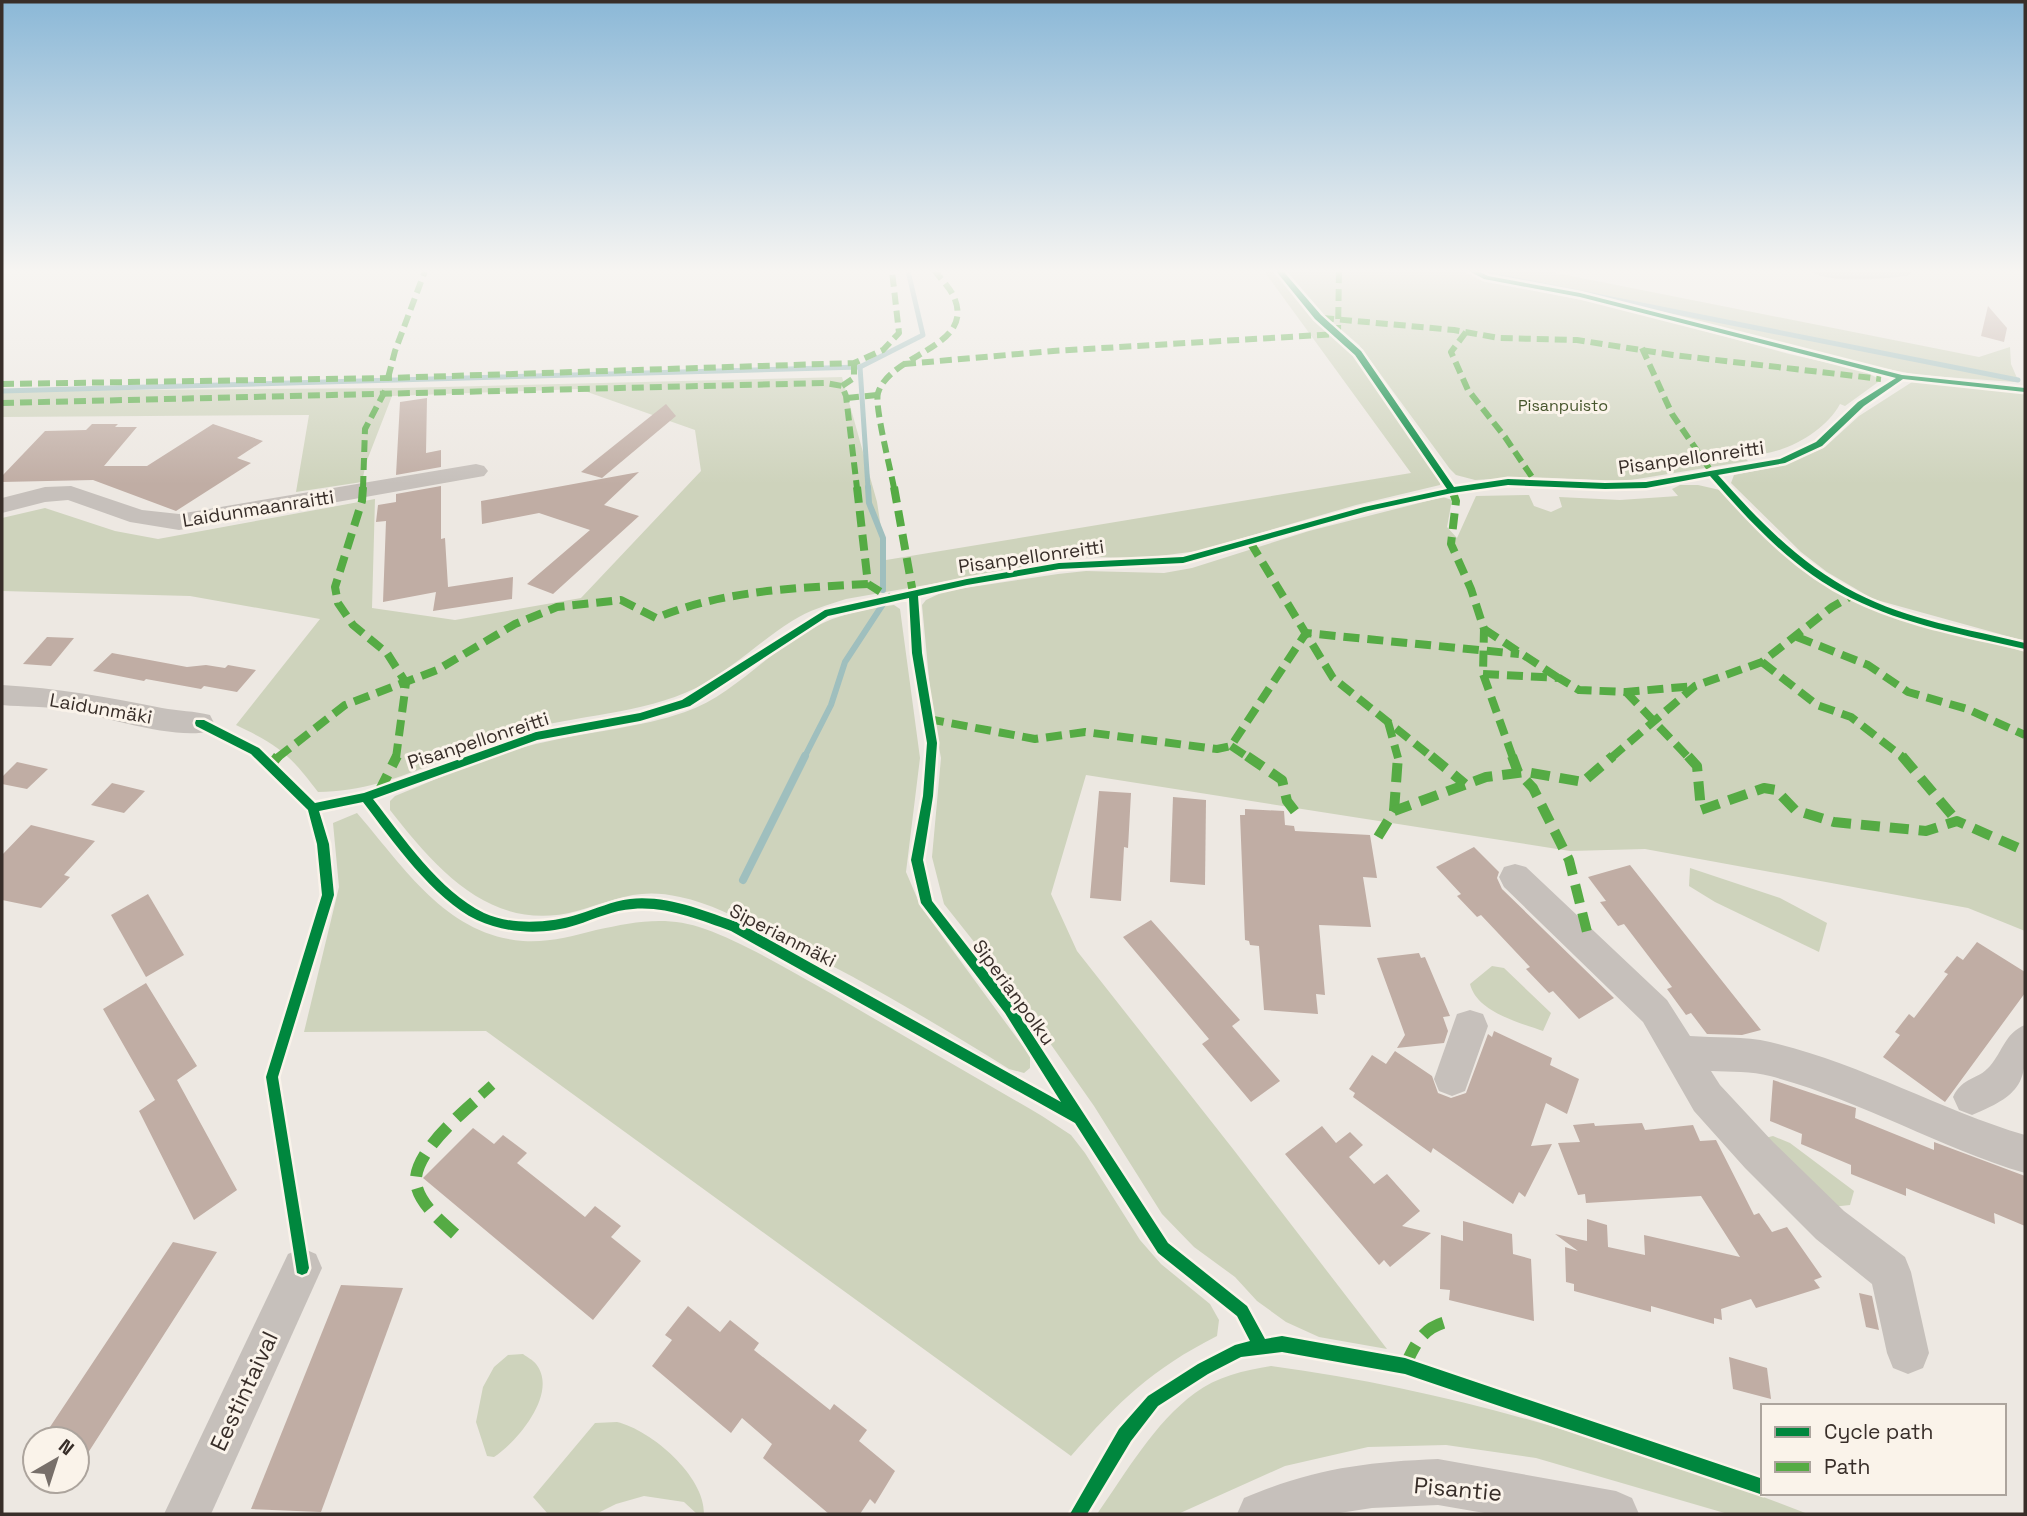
<svg xmlns="http://www.w3.org/2000/svg" width="2027" height="1516" font-family="'Space Grotesk',sans-serif">
	<style>
		.green { fill: #ced3bc }
		.lines { fill: none; stroke-linecap: round; stroke-linejoin: round }
		.stream-far2 { stroke: #9fbfbe; stroke-width: 5 }
		.stream-far1 { stroke: #9fbfbe; stroke-width: 6 }
		.stream { stroke: #9fbfbe; stroke-width: 8 }
		.building { fill: #c0ada4 }
		.minor { fill: #c6c0bb; fill-rule: evenodd }
		.quiet-far3 { stroke: #55ab44; stroke-width: 6; stroke-dasharray: 12 6; stroke-linecap: butt }
		.quiet-far2 { stroke: #55ab44; stroke-width: 8; stroke-dasharray: 16 8; stroke-linecap: butt }
		.quiet-far1 { stroke: #55ab44; stroke-width: 10; stroke-dasharray: 19 10; stroke-linecap: butt }
		.quiet { stroke: #55ab44; stroke-width: 12; stroke-dasharray: 24 12; stroke-linecap: butt }
		.cycleway-casing { stroke: #faf3ea; stroke-width: 5 }
		.cycleway { fill: #00873e; fill-rule: evenodd }
		.labels { text-anchor: middle; stroke-width: 6; stroke-linejoin: round; paint-order: stroke }
		.far-park-label { font-size: 16px; fill: #47562d; stroke: #faf3ea }
		.street-label { font-size: 19px; fill: #382e29; stroke: #faf3ea }
		.near-street-label { font-size: 23px; fill: #382e29; stroke: #faf3ea }
	</style>
	<rect width="100%" height="100%" fill="#ede8e2"/>
	<g class="green">
		<path d="M1264,271h10l37,44 43,39 86,127v4l-84,20 -158,46 -55,7 -54,-1 -21,3 -222,39c-19,6 -37,11 -54,22 -33,21 -61,49 -96,67 -56,27 -117,26 -175,43 -68,20 -132,61 -203,61 -29,-38 -38,-46 -82,-67l84,-106 -130,-23 -188,-5v-73l43,-10 70,23 43,8 217,-40 -3,109 83,12 126,-22 120,-127 -6,-41 -116,-41 -187,7 -26,67 -4,19 -66,10 13,-77 -307,2v-26l398,-3 442,-11 35,125 9,58 525,-87z"/>
		<path d="M1286,271h178l17,9 136,27 172,47 75,17 17,9 -36,26 -5,-2c-17,31 -63,54 -98,51l6,6 -123,20 -96,-4 -54,3 -19,-5 -6,-6 -91,-124 -35,-30z"/>
		<path d="M1479,271h67l433,86 31,-10 1,17 6,14 -3,4 -96,-7 -71,-14 -281,-72 -68,-11z"/>
		<path d="M1912,382l113,9v250l-152,-42 -46,-27 -26,-20 -70,-69 3,-8 51,-10 40,-18 34,-31z"/>
		<path d="M1680,485h18l22,5 48,49 61,47 28,14 52,20 116,32v279l-57,-23 -323,-59 -75,2 -484,-76 -35,119 26,57 156,198 154,200 -68,-12 -33,-15 -29,-21 -22,-24 -41,-30 -32,-33 -68,-108 -77,-110 -73,-92 -12,-47 9,-99 -9,-48 -10,-105 4,-5 19,-9 113,-17 28,-3 78,2 28,-5 117,-37 134,-34 9,3 -5,27 10,11 19,-42 53,-1 5,11 17,6 11,-5 -3,-10 61,3 58,-4 -6,-7z"/>
		<path d="M894,605l6,4 20,149 -14,114 15,35 109,149v12l-6,5 -15,-4c-75,-47 -152,-92 -231,-131 -31,-15 -64,-34 -98,-41 -42,-10 -65,3 -103,14 -85,23 -140,-41 -187,-101v-9l5,-5c49,-20 98,-43 150,-54 46,-11 94,-14 140,-30 48,-16 83,-61 128,-84 25,-14 53,-19 81,-23z"/>
		<path d="M357,813c46,53 89,122 166,128 24,2 50,-5 73,-11 38,-8 71,-15 109,-1 40,14 89,44 127,65 70,41 140,81 210,122l29,19 14,18 55,87 21,24 49,40 9,16 -2,16c-65,33 -98,65 -146,120l-585,-425 -182,1 35,-145 -6,-64z"/>
		<path d="M1690,868l90,30 47,25 -8,29 -104,-50 -26,-16z"/>
		<path d="M1492,966l12,2 47,45 -8,18c-25,-9 -66,-19 -73,-47z"/>
		<path d="M1773,1136l17,7 64,48 -4,14 -27,3 -58,-70z"/>
		<path d="M523,1354c4,3 10,6 13,10 23,29 -19,78 -42,93l-7,-1 -11,-34 7,-35 11,-20 14,-12z"/>
		<path d="M1271,1366c188,25 360,80 537,148h-80l-192,-56 -90,-13 -78,2 -83,19 -107,48h-81c29,-41 57,-91 98,-121 21,-16 50,-23 76,-27z"/>
		<path d="M617,1422c34,8 88,54 87,92h-7l-13,-12 -40,-6 -28,8 -20,10h-48l-15,-17 62,-74z"/>
	</g>
	<g class="lines">
		<g class="stream-far2">
			<path d="M1491,275l527,105"/>
			<path d="M860,367l8,121"/>
			<path d="M2,391l858,-24 63,-32 -15,-64"/>
		</g>
		<g class="stream-far1">
			<path d="M868,487l1,16 14,35v52"/>
			<path d="M804,758l27,-53 14,-43 40,-61"/>
		</g>
		<path class="stream" d="M743,880l62,-124"/>
	</g>
	<g class="building">
		<path d="M1988,306l19,22 -3,14 -23,-6z"/>
		<path d="M427,398l-1,55 15,-3v17l-45,8 4,-73z"/>
		<path d="M666,404l10,12 -74,62 -21,-6z"/>
		<path d="M92,424h26l-3,3h22l-33,39h43l66,-42 50,17 -26,17 14,5 -75,48 -83,-31 -91,2v-6l43,-45 41,-1z"/>
		<path d="M639,472l-35,33 35,11 -86,78 -26,-10 63,-54 -51,-17 -57,11 -1,-23z"/>
		<path d="M441,486v53l4,-1 3,49 65,-10 -1,22 -79,12 3,-19 -53,10 3,-81 -10,1 2,-17 18,-3v-8z"/>
		<path d="M47,637l27,1 -23,28 -28,-2z"/>
		<path d="M112,653l75,14 19,-2 19,3 3,-3 28,5 -19,22 -33,-6 -3,3 -55,-10 -2,2 -51,-10z"/>
		<path d="M17,762l31,7 -21,20 -25,-5v-7z"/>
		<path d="M112,783l33,8 -21,22 -33,-8z"/>
		<path d="M1099,791l32,2 -3,55 -4,-1 -3,54 -31,-3z"/>
		<path d="M1173,797l33,3 -1,85 -35,-3z"/>
		<path d="M1245,809l39,2 1,14 9,1 1,5 75,4 7,43 -14,-1 8,50 -52,-2 6,70 -9,-1 2,20 -54,-4 -5,-64 -9,-1 -1,-4 -4,-1 -5,-125h5z"/>
		<path d="M31,825l64,16 -31,34 6,2 -29,31 -39,-8v-45z"/>
		<path d="M1474,847l25,25 -2,6 5,11 112,109 -35,21 -26,-28 -4,2 -23,-24 4,-2 -49,-52 -4,2 -20,-21 4,-2 -25,-27z"/>
		<path d="M1630,865l131,165 -19,5 -35,-1 -16,-21 -5,2 -19,-26 5,-2 -48,-63 -6,2 -18,-24 6,-1 -18,-24z"/>
		<path d="M148,894l36,61 -38,22 -35,-62z"/>
		<path d="M1151,920l89,100 -8,6 48,55 -29,21 -49,-58 7,-5 -86,-102z"/>
		<path d="M1977,942l48,30v21l-80,109 -62,-45 17,-22 -5,-3 14,-18 5,4 34,-44 -4,-2 13,-16 6,4z"/>
		<path d="M1419,953l2,5 4,-1 25,59 -7,1 5,14 -4,12 -47,5 8,-13 -28,-77z"/>
		<path d="M146,983l51,83 -20,14 60,110 -43,30 -55,-109 16,-11 -52,-91z"/>
		<path d="M1494,1031l58,27 -2,7 29,14 -12,35 -21,-11 -15,43 21,-2 -27,53 -6,-5 -6,12 -80,-56 -2,5 -78,-56 2,-4 -6,-4 23,-34 14,9 9,-13 37,25 6,17 13,5 15,-5 22,-59 4,3z"/>
		<path d="M1773,1080l83,28 -1,10 79,32v-8l91,34v50l-31,-13 1,11 -89,-36v8l-55,-22v-9l-50,-21 1,-10 -32,-13z"/>
		<path d="M1594,1123l1,3 47,-3 3,7 48,-5 7,16 16,-1 38,75 5,-2 13,19 15,-5 35,50 -8,3 6,8 -64,20 -5,-9 -30,10 1,11 -8,-2v6l-63,-18v6l-77,-21v-7l-8,-2 -1,-35 13,4 -23,-17 32,7v-22l20,6 1,22 37,8 -1,-20 96,22 -39,-61 -115,7 -1,-9 -7,1 -20,-52 22,-1 -7,-17z"/>
		<path d="M1322,1126l14,17 14,-11 13,13 -14,12 25,27 13,-10 33,37 -18,15 29,7 -41,34 -6,-7 -5,5 -94,-111z"/>
		<path d="M473,1128l21,16 9,-9 24,18 -10,10 68,54 10,-11 26,20 -10,11 30,24 -48,59 -170,-142z"/>
		<path d="M1463,1221l49,13 1,20 18,5 3,62 -85,-21 1,-10 -10,-1 1,-54 22,6z"/>
		<path d="M173,1242l44,10 -140,218v-31h-35z"/>
		<path d="M341,1285l62,3 -82,224 -70,-3z"/>
		<path d="M1859,1293l13,3 7,34 -13,-3z"/>
		<path d="M688,1306l32,26 10,-12 29,23 -5,7 76,60 4,-6 33,26 -8,11 36,30 -20,33 -5,-5 -10,15h-31l-66,-56 9,-14 -30,-26 -11,15 -79,-67 20,-26 -7,-5z"/>
		<path d="M1729,1357l38,11 4,31 -38,-10z"/>
	</g>
	<g class="lines">
		<g class="minor">
			<path d="M1812,271h100l-2,4c-18,4 -87,9 -98,-4z"/>
			<path d="M476,464l8,2 4,5 -4,5 -305,54 -49,-8 -62,-22 -23,2 -43,11v-15l43,-11 26,-1 71,24 37,4z"/>
			<path d="M2,685c55,3 106,12 160,23 16,3 33,3 48,7l4,8 -4,8c-33,10 -107,-15 -143,-21 -21,-4 -44,-3 -65,-5z"/>
			<path d="M1515,864l11,3 141,133 23,36c25,2 55,0 80,6 88,20 168,67 255,93v38c-87,-26 -167,-74 -255,-97 -18,-5 -40,-4 -59,-5l9,14 53,57 71,69 61,46 6,15 18,81 -6,15 -15,6 -15,-6 -6,-15 -15,-69 -56,-45 -71,-71 -51,-57 -51,-89 -139,-135 -5,-10 5,-10z"/>
			<path d="M1470,1010l13,4 5,12 -23,65 -13,5 -13,-5 -5,-12 23,-65z"/>
			<path d="M2025,1025c2,55 1,68 -53,90l-13,-5 -6,-13c10,-21 24,-16 37,-31 13,-15 15,-33 35,-41z"/>
			<path d="M302,1248l14,6 6,14 -111,246h-47l124,-260z"/>
			<path d="M1438,1459l178,32 16,7 7,16h-149l-52,-9 -66,3 -39,6h-96l7,-16c68,-29 121,-36 194,-39z"/>
		</g>
		<g class="quiet-far3">
			<path d="M1322,318l132,12 45,8 78,2 96,15 208,24"/>
			<path d="M1466,332l-15,20 17,38 37,47 31,46"/>
			<path d="M1642,348l30,66 41,60"/>
			<path d="M904,364l149,-13 285,-17 1,-63"/>
			<path d="M388,378l7,-27 30,-80"/>
			<path d="M2,384l386,-6 466,-15 29,-13 16,-17 -7,-62"/>
			<path d="M842,386l12,-8v-15"/>
			<path d="M847,398l30,-3"/>
			<path d="M2,403l823,-20 17,3 4,10 11,92"/>
			<path d="M363,488l2,-59 20,-38"/>
			<path d="M894,488c-3,-17 -20,-83 -16,-95 12,-40 98,-45 76,-96 -4,-9 -13,-18 -19,-26"/>
		</g>
		<g class="quiet-far2">
			<path d="M363,487l-1,14 -27,86 3,16 15,22 34,28 19,30 -10,75"/>
			<path d="M857,487l11,97 22,14"/>
			<path d="M894,487l19,106"/>
			<path d="M1452,490l4,11 -5,43 20,45 13,40 -1,45 30,84"/>
			<path d="M1250,542l83,136 100,80"/>
			<path d="M1484,629l73,48"/>
			<path d="M1797,637l71,28 40,27 59,17 58,26"/>
			<path d="M1762,662l55,43 34,12 53,41"/>
			<path d="M1483,674l76,4 20,12 47,2 69,-6"/>
			<path d="M1626,692l63,66"/>
			<path d="M928,719l107,20 50,-7 132,17 14,-3 75,-113 213,21"/>
			<path d="M1388,722l10,36"/>
			<path d="M1231,746l18,12"/>
			<path d="M277,758l68,-53 92,-35 78,-46 42,-17 64,-7 35,18c68,-28 139,-30 212,-34"/>
			<path d="M1611,758l84,-72 67,-24 70,-55 21,-12"/>
		</g>
		<g class="quiet-far1">
			<path d="M1247,756l35,24 5,21 13,17"/>
			<path d="M1431,756l34,28"/>
			<path d="M1512,756l6,16 15,16 36,72 19,76"/>
			<path d="M1688,756l9,10 4,44 63,-22 12,2 19,20 39,12 92,9 31,-10 68,30"/>
			<path d="M1902,756l55,65"/>
			<path d="M271,765l7,-9"/>
			<path d="M379,792l18,-36"/>
			<path d="M1394,811l4,-55"/>
			<path d="M1378,837l16,-26 92,-34 40,-5 57,10 30,-26"/>
			<path d="M481,1095l11,-10"/>
		</g>
		<g class="quiet">
			<path d="M455,1234c-14,-13 -36,-30 -39,-51 -3,-30 47,-71 67,-89"/>
			<path d="M1405,1366c11,-24 19,-40 46,-45"/>
		</g>
		<g class="cycleway-casing">
			<path id="cycleway" d="M1276,271h7l38,44 40,36 93,136 54,-8 97,4 41,-1 134,-23 36,-17 42,-40 38,-24 -316,-81 -96,-18 -15,-8h9l10,5 92,17 322,82 123,13v4l-122,-13 -39,27 -42,40 -37,17 -67,12c40,45 83,90 138,118 52,27 112,36 169,50v6c-59,-14 -120,-24 -174,-51 -56,-27 -100,-75 -141,-122l-64,12 -41,1 -97,-4 -56,8 -84,18 -185,52 -124,6 -92,16 -49,11 4,57 15,90 -4,53 -10,64 9,41 81,104 155,238 79,63 18,33 17,-3 123,22 358,121v14h4l-4,2 -358,-121 -123,-22 -41,5 -33,17 -50,32 -27,35 -44,73h-17l49,-85 29,-33 50,-32 37,-19 15,-4 -13,-25 -79,-63 -83,-130 -344,-192c-31,-11 -65,-25 -98,-22 -20,1 -38,10 -57,16 -31,10 -69,9 -99,-5 -44,-21 -85,-80 -114,-118l-44,9 10,33 5,51 -56,182 31,191 -2,5 -5,2 -5,-2 -31,-196 56,-182 -5,-51 -9,-34 -57,-56 -55,-28 -1,-3 1,-3h8l55,28 56,55 49,-10 172,-61 104,-19 42,-13 143,-90 142,-31 92,-16 124,-6 181,-50 83,-18 -92,-134 -40,-36zM909,598l3,55 15,90 -4,53 -12,64 10,43 84,110 56,89 -322,-179c-34,-12 -72,-28 -109,-24 -18,2 -34,10 -51,15 -28,9 -67,12 -95,-1 -45,-22 -81,-76 -111,-114l164,-59 103,-19 50,-15 138,-90z"/>
		</g>
		<use href="#cycleway" class="cycleway"/>
	</g>
	<linearGradient id="sky" x2="0" y2="1"><stop stop-color="#8bb8d7"/><stop offset="0.56" stop-color="#f7f5f2"/><stop offset="1" stop-color="#f7f5f2" stop-opacity="0"/></linearGradient>
	<rect width="2027" height="484" fill="url(#sky)"/>
	<g class="labels">
		<g class="far-park-label">
			<text x="1563" y="411">Pisanpuisto</text>
		</g>
		<g class="street-label">
			<text transform="translate(1691 457) rotate(-8)" y="7">Pisanpellonreitti</text>
			<text transform="translate(258 508) rotate(-9)" y="7">Laidunmaanraitti</text>
			<text transform="translate(1031 556) rotate(-8)" y="7">Pisanpellonreitti</text>
			<text transform="translate(101 708) rotate(10)" y="7">Laidunmäki</text>
			<text transform="translate(478 740) rotate(-18)" y="7">Pisanpellonreitti</text>
			<text transform="translate(783 935) rotate(27)" y="7">Siperianmäki</text>
			<text transform="translate(1014 992) rotate(54)" y="7">Siperianpolku</text>
		</g>
		<g class="near-street-label">
			<text transform="translate(244 1391) rotate(-65)" y="8">Eestintaival</text>
			<text transform="translate(1458 1489) rotate(5)" y="8">Pisantie</text>
		</g>
	</g>
	<rect width="2027" height="1516" fill="none" stroke="#382e29" stroke-width="7"/>
	<rect x="1761" y="1404" width="245" height="91" fill="#faf3ea" stroke="#aca49d" stroke-width="2"/>
	<rect x="1775" y="1427" width="35" height="10" fill="#00873e" stroke="#aca49d" stroke-width="2"/>
	<text x="1824" y="1439" font-size="21" fill="#382e29">Cycle path</text>
	<rect x="1775" y="1462" width="35" height="10" fill="#55ab44" stroke="#aca49d" stroke-width="2"/>
	<text x="1824" y="1474" font-size="21" fill="#382e29">Path</text>
	<g transform="translate(56 1460) rotate(39)"><circle r="33" fill="#faf3ea" stroke="#aca49d" stroke-width="2"/>
	<path d="M0-5L12 26L0 18L-12 26Z" fill="#776f6a"/>
	<text y="-10" font-size="19" font-weight="bold" text-anchor="middle" fill="#382e29">N</text>
	</g>
</svg>
